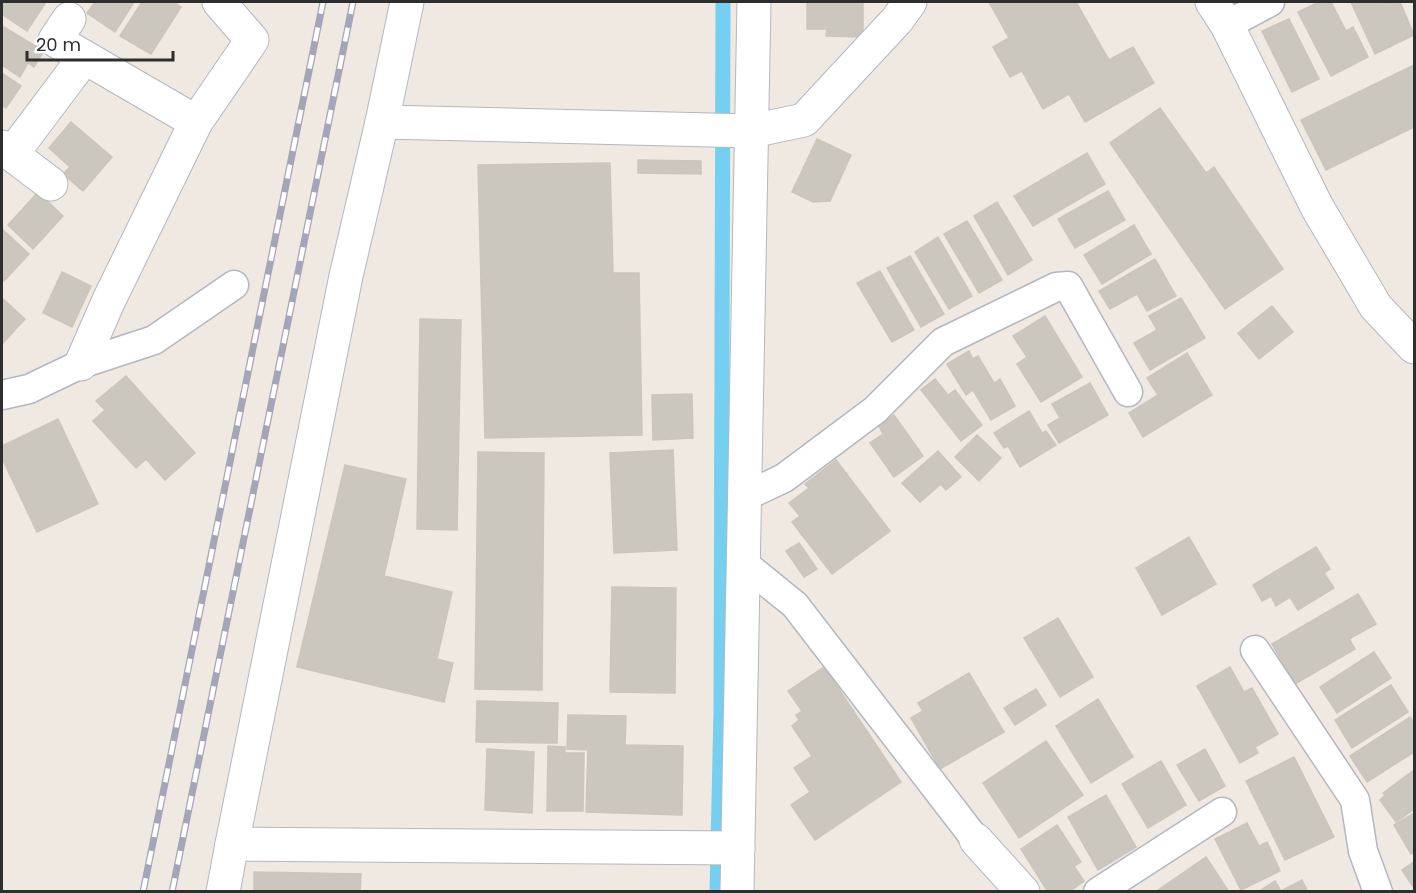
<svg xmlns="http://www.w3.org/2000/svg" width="1416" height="893" font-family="Poppins,sans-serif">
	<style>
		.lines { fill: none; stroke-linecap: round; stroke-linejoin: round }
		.stream { stroke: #75cff0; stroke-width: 15 }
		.building { fill: #cbc7bf; stroke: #cbc5ba; stroke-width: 1.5 }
		.service-casing { stroke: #b4b7c1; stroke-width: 31 }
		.minor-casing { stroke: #b4b7c1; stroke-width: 35 }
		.tertiary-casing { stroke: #b4b7c1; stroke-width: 35 }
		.service { stroke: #fff; stroke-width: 28 }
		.minor { stroke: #fff; stroke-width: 33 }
		.tertiary { stroke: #fff; stroke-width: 33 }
		.rail-casing { stroke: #a3a6b8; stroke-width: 7 }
		.rail { stroke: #fff; stroke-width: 4.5; stroke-dasharray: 14; stroke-linecap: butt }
	</style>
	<rect width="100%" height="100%" fill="#efe9e1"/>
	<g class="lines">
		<path class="stream" d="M717,892l4,-180 2,-710"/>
	</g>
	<g class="building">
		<path d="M2,2h44l-19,29 -25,-17z"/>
		<path d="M95,2h39l-19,30 -28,-19z"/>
		<path d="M142,2h31l8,5 -30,47 -31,-18z"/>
		<path d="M807,2h56v35l-37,-1 1,-7h-20z"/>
		<path d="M989,2h87l33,58 24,-13 21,36 -69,39 -16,-28 -26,15 -21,-38 -12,6 -17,-30 16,-9z"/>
		<path d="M1319,2h12l15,29 7,-4 15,30 -37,19 -33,-64z"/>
		<path d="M1351,2h30l1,1 18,-1 14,33 -39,19z"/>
		<path d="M1289,19l30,60 -27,13 -30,-61z"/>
		<path d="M2,26l42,25 -10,16 -6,-4 -8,14 -18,-12z"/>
		<path d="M1414,65v62l-88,43 -25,-50z"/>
		<path d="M2,73l19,13 -15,22 -4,-3z"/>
		<path d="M1160,108l46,65 8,-6 69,102 -58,40 -115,-166z"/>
		<path d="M71,122l41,35 -29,34 -20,-17 7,-7 -21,-19z"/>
		<path d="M817,139l34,16 -21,46 -17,1 -21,-10z"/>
		<path d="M1087,153l18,31 -72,42 -19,-30z"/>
		<path d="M638,160l63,1v13l-63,-1z"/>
		<path d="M610,163l3,110h26l3,162 -157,3 -7,-273z"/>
		<path d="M1108,191l17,29 -50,28 -17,-29z"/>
		<path d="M38,192l25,24 -30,33 -25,-24z"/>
		<path d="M997,202l35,58 -24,15 -34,-59z"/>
		<path d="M967,221l35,59 -23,13 -35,-59z"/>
		<path d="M1134,225l17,29 -49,30 -18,-29z"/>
		<path d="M2,229l27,25 -25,27 -2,-2z"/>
		<path d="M938,237l34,59 -23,13 -34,-57z"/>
		<path d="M910,256l34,58 -23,13 -34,-59z"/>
		<path d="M1155,259l21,37 -29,15 -10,-17 -27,15 -11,-18z"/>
		<path d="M880,271l34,59 -22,12 -35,-59z"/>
		<path d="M62,272l29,14 -19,41 -29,-14z"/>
		<path d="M2,298l23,21 -23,25z"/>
		<path d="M1181,298l24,40 -55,32 -16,-27 23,-13 -8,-14z"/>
		<path d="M1272,306l21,26 -34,27 -21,-26z"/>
		<path d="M1045,316l37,61 -41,25 -24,-38 10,-7 -14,-21z"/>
		<path d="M420,319l41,1 -4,210 -40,-1z"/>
		<path d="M969,351l4,8 5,-3 16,27 6,-4 15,27 -24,14 -18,-30 -7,5 -19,-31z"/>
		<path d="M1187,353l25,42 -69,42 -14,-24 29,-18 -11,-17z"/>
		<path d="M126,376l69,77 -30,27 -19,-21 -10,9 -43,-47 12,-11 -9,-9z"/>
		<path d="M935,379l13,16 7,-5 27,35 -21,16 -40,-51z"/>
		<path d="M1090,383l18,32 -49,28 -11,-18 12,-7 -8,-14z"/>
		<path d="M692,394l1,44 -40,2 -1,-45z"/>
		<path d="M1029,411l13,22 4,-2 10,14 -36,22 -12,-21 -4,2 -10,-15z"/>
		<path d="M894,415l29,41 -29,21 -24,-34 13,-9 -4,-8z"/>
		<path d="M58,419l40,85 -61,28 -35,-74v-12z"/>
		<path d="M977,435l24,23 -22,23 -24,-24z"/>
		<path d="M673,450l4,100 -63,3 -4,-100z"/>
		<path d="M938,451l23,26 -15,13 -5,-6 -21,18 -18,-19z"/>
		<path d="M478,452l66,1 -2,237 -67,-1z"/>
		<path d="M836,460l54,71 -58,43 -40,-52 8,-6 -11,-13 20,-15 -4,-4z"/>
		<path d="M345,465l61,14 -22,97 68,16 -15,67 16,4 -9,39 -147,-35z"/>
		<path d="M1189,537l27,47 -54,31 -26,-47z"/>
		<path d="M799,543l18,26 -13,8 -18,-26z"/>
		<path d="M1316,547l14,22 -6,4 10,15 -36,22 -8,-13 -14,9 -5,-10 -9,5 -9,-16z"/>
		<path d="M612,587l64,1 -1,105 -65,-1z"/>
		<path d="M1358,594l18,30 -27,15 6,10 -60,35 -23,-40z"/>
		<path d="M1058,618l35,59 -33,20 -36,-59z"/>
		<path d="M1374,652l17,26 -54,35 -17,-26z"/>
		<path d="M824,667l77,115 -86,58 -24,-35 19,-13 -16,-24 18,-12 -20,-30 7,-6 -3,-5 6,-4 -14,-20z"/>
		<path d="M1230,667l14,25 8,-4 26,46 -23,13 3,6 -18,10 -43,-77z"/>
		<path d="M969,673l35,59 -64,37 -29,-51 12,-7 -5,-8z"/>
		<path d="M1391,685l17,27 -56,36 -17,-28z"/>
		<path d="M1036,689l10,16 -31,20 -11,-17z"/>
		<path d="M1098,699l35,58 -42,26 -35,-57z"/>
		<path d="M477,701l81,2 -1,40 -81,-1z"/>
		<path d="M568,715l58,1 -1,29 58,1 -1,69 -96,-3 2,-62 -21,-1z"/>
		<path d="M1410,717l4,6v29l-47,30 -17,-26z"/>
		<path d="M1046,741l37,54 -64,43 -36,-55z"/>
		<path d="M548,746l17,1v6h19l-1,58h-36z"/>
		<path d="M487,749l47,3 -2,61 -47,-3z"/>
		<path d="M1205,749l20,37 -26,15 -22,-36z"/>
		<path d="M1294,757l40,80 -49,23 -39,-79z"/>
		<path d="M1161,761l25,44 -38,23 -26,-44z"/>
		<path d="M1414,770v39l-18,13 -16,-22 5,-5 -2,-2z"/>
		<path d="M1106,795l30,52 -38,23 -30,-53z"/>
		<path d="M1414,813v39l-3,2 -17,-29z"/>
		<path d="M1247,823l12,23 8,-4 13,29 -39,19 -26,-51z"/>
		<path d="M1057,825l24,37 -7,4 10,15 -15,11h-21l-27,-43z"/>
		<path d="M1206,857l23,35h-72v-1z"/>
		<path d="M1414,862v26l-12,-18z"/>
		<path d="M254,872l107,2 -1,18h-106z"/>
		<path d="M1302,880l6,12h-50l17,-11 6,10z"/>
	</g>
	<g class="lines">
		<g class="service-casing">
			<g id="service">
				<path d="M1227,25l43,-23"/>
				<path d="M2,395l27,-6 52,-25 73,-24 80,-55"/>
				<path d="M744,497l40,-19 91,-68 68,-68 113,-55 12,-1 60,106"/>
				<path d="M742,562l53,43 181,235"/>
				<path d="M1255,650l100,150 8,51 15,41"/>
				<path d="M1098,892l124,-80"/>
			</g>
		</g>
		<g class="minor-casing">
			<g id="minor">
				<path d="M407,2l-25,120 -36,154 -114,568 506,4"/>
				<path d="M1212,2l15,23 90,182 59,100 38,40"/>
				<path d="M69,19l-14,21 141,82"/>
				<path d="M382,122l370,9 52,-11 93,-100 13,-18"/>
				<path d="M2,147l49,37"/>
				<path d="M12,154l72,-96"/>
				<path d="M81,364l28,-64 87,-178 56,-82 -33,-38"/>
				<path d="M976,840l47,52"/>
				<path d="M223,892l9,-48"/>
			</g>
		</g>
		<g class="tertiary-casing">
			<path id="tertiary" d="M737,892l17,-890"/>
		</g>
		<use href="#service" class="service"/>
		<use href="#minor" class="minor"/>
		<use href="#tertiary" class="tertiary"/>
		<g class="rail-casing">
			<g id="rail">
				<path d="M143,892l180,-890"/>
				<path d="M172,892l181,-890"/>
			</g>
		</g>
		<use href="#rail" class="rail"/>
	</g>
	<rect width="1416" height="893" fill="none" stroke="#2e2e2e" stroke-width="6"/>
	<path d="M27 51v9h146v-9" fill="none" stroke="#2e2e2e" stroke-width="3"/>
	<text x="36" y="51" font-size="18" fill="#2e2e2e" stroke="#ffffff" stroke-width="4.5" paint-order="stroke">20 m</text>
</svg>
